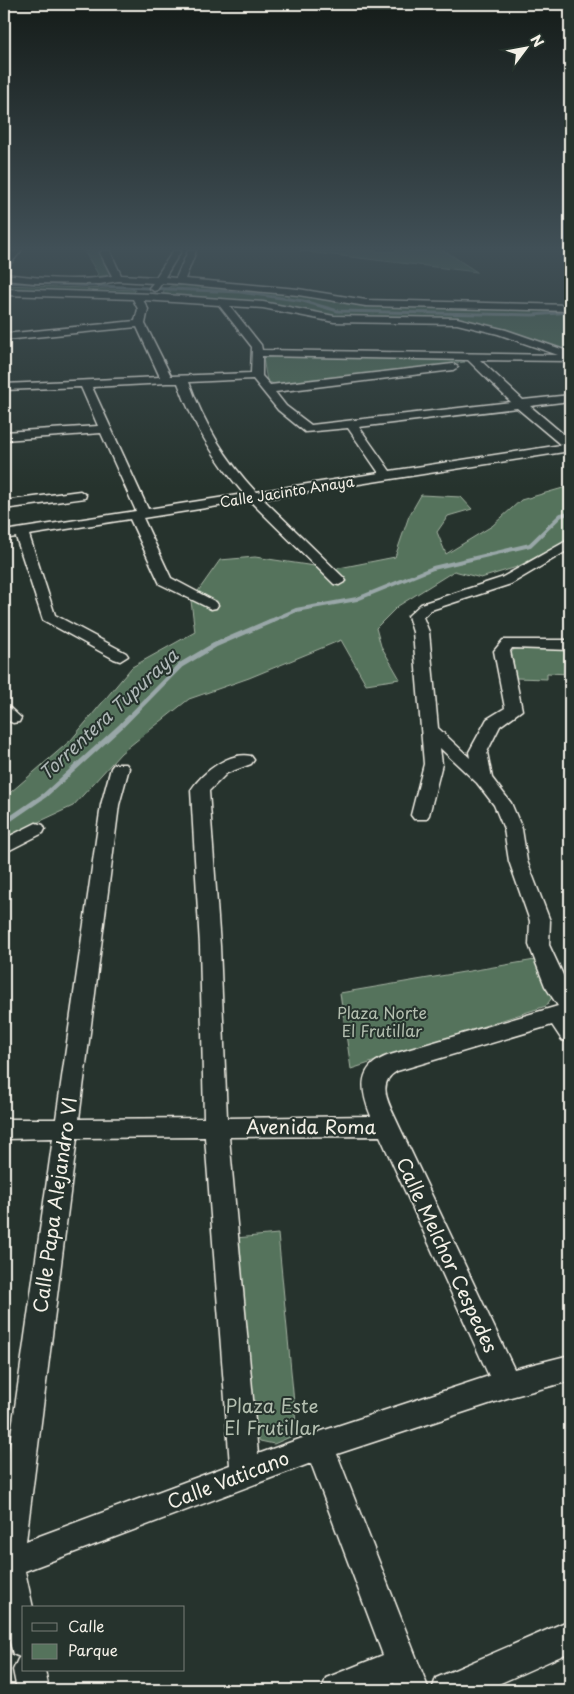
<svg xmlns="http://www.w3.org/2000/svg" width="574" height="1694" font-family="'Playpen Sans',sans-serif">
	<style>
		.green { fill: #55735c; stroke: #a4b2a2 }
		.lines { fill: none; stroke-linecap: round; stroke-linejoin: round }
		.stream-far2 { stroke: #99a7a8; stroke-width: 3 }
		.stream-far1 { stroke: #99a7a8; stroke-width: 4 }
		.stream { stroke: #99a7a8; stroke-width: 5 }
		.minor-casing { stroke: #f4f1e8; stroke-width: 3 }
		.minor { fill: #26332d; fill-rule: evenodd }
		.labels { text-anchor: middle; stroke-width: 4; stroke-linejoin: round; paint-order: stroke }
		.far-street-label { font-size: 14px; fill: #f4f1e8; stroke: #26332d }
		.park-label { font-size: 16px; fill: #b4bfb0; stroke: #26332d }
		.water-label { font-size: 18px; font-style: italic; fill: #b0b9b8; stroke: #26332d }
		.near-street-label { font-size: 19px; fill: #f4f1e8; stroke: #26332d }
		.near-park-label { font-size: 19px; fill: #b4bfb0; stroke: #26332d }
	</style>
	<rect width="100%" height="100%" fill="#26332d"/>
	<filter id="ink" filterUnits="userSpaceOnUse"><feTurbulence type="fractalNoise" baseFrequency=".02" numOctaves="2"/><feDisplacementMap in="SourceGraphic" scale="10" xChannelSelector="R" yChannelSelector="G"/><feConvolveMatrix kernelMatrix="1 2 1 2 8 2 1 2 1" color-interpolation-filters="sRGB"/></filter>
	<g filter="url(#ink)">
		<g class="green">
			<path d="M84,251h18l9,26 -18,2 5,-5z"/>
			<path d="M300,251h145l32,21z"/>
			<path d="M4,285l131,5 -2,5 -129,-5z"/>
			<path d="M195,285l99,9 63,11 213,5v41l-102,-31 -144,-4 -162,-20 2,-6 7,-4z"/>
			<path d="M266,356l193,3 6,3 -187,24 -11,-5 -4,-23z"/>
			<path d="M570,486v53l-53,28 -36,11 -27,-7 -56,35 -22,22 5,18 19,33 -34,5 -25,-44 -92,38 -60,21 -68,54 -48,53 -69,32v-40l67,-58 61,-73 63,-35 -4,-31 29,-41 35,-3 79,12 61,-12 14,-41 12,-21 40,2 11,12 -24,7 -11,16 9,22 46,-28 29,-26z"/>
			<path d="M525,647l45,3v24l-23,-1v6l-31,-1 -6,-24 5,-6z"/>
			<path d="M535,960l18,36 -7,10 -195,63 -11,-76z"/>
			<path d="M278,1234l19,200 -23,10 -14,-3 -10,-15 -14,-188z"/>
		</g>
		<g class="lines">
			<path class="stream-far2" d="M4,282l236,10 63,9 35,10 195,4 37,-3"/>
			<path class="stream-far1" d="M268,622l28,-12 61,-11 76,-31 97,-23 31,-30 9,-2"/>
			<path class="stream" d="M4,823l41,-28 76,-69 60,-61 34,-20 56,-24"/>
			<g class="minor-casing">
				<g id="minor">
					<path d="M12,251h9l-14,17 -3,1v-9z"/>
					<path d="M102,251h8l11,24 35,2 17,-26h8l-16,26 11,1 12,-27h8l-11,28 113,10 68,11 204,5v6l-204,-5 -68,-11 -119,-11 -17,-1 -5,7 -3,1 -5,-3 4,-5 -35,-2 -18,3 -65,-1 -31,-3v-6c35,4 73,8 108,2l-12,-23z"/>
					<path d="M4,289l148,5 111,8 71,14 123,2 49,12 64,22v9h-2l-88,-1 43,40 47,-5v6l-40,5 40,34v11l-307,48 81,79 2,3 -7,4 -5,-1 -84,-83 -107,17 28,60 45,24 2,3 -2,3 -5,1 -51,-25 -30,-65 -101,16 26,80 71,38 2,3 -8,5 -6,-2 -71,-39 -27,-83 -12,2v-8l132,-20 -35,-78 -97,7v-8l94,-6 -17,-39 -77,3v-6l156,-7 -23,-50 -133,13v-6l131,-13 3,-12 -5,-10 -129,-4zM143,300l76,5 33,42 -1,26 -80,3 -26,-52 3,-15zM230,306l33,2 71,14 123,2 41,10 60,21 -296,-5 -1,-5zM262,356l206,4 43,42 -200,23 -25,-19 -11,-14 178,-22 5,-3 -5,-3 -183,21 -8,-9zM253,379l25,31 27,22 43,-4 31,45 -123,19c-30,-32 -52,-68 -67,-110zM167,383h11c15,42 37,77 66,111l-96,15 -56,-122zM517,408l44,37 -171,26 -31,-44z"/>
					<path d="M80,491l6,4 -1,3 -81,11v-8z"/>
					<path d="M570,539v10l-59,35 -80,26 -8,7 6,15 9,96 32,30 -1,-6 18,-33 18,-11 -11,-57 9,-11h67v10l-58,-2 -2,3 12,59 -22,16 -13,26 5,26 19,25 11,26 5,32 23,60 -1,24 21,45v52l-8,-2 -10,-15 -155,46c-23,13 -6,36 2,55l115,243 56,-14v26l-63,17 -170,56 92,236h-32l-3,-7 -18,7h-54l4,-12 57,-23 -72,-192 -286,108 8,37h-9v62h21l4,20h-32l-4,-20 5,-11 2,-2 -7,-3 -9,-34v-135l49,-347 -49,1v-20h52l45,-314 10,-37 3,-4h12l3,4 -10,37 -40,314 125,-1 -4,-172 -9,-156c11,-17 38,-39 60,-34l3,4 -3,4 -24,9 -18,18 11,155 7,172 144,-2c-11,-27 -14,-50 19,-61l168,-49 -13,-20 -16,-41 1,-24 -21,-60 -5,-32 -10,-24 -17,-22 -37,-35 2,16 -13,51 -3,4h-12l-3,-4 13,-51 -11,-132 -5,-16 13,-12 80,-26zM380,1136l109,240 -170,56 -61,22 -29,-317zM205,1137l25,328 -204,76 51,-403z"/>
					<path d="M4,707l6,1 11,10 -2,4 -6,1 -9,-4z"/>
					<path d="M36,823l7,2 2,4 -2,4 -39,20v-14z"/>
					<path d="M570,1620v32l-85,38h-53l4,-12z"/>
				</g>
			</g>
			<use href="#minor" class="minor"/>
		</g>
	</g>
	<linearGradient id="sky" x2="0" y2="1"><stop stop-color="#151c19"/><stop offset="0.51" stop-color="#415057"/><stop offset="1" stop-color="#415057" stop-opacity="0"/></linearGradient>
	<rect width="574" height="488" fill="url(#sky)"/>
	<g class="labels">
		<g class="far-street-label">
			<text transform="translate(287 492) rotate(-9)" y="5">Calle Jacinto Anaya</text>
		</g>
		<g class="park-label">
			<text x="382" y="1019">Plaza Norte<tspan x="382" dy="18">El Frutillar</tspan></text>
		</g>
		<g class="water-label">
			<text transform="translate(109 715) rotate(-43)" y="6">Torrentera Tupuraya</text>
		</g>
		<g class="near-street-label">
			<text x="311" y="1134">Avenida Roma</text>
			<text transform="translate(55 1205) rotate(-82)" y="7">Calle Papa Alejandro VI</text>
			<text transform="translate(447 1255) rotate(65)" y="7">Calle Melchor Cespedes</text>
			<text transform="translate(228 1480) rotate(-21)" y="7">Calle Vaticano</text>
		</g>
		<g class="near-park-label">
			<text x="272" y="1413">Plaza Este<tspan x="272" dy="22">El Frutillar</tspan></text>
		</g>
	</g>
	<rect width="574" height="1694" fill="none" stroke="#26332d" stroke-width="20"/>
	<rect x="10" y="10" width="554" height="1674" fill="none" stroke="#f4f1e8" stroke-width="2" filter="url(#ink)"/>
	<rect x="22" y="1606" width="162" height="65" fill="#26332d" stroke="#787f78"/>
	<rect x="32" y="1623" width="25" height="8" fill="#26332d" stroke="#787f78"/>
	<text x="68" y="1632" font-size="15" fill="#f4f1e8">Calle</text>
	<rect x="32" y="1644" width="25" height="15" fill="#55735c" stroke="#787f78"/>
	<text x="68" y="1656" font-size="15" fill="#f4f1e8">Parque</text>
	<g transform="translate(526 48) rotate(58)" stroke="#26332d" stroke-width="4" paint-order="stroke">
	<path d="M0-4L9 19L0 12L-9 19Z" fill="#f4f1e8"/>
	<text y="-8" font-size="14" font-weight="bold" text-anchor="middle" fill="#f4f1e8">N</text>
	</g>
</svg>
